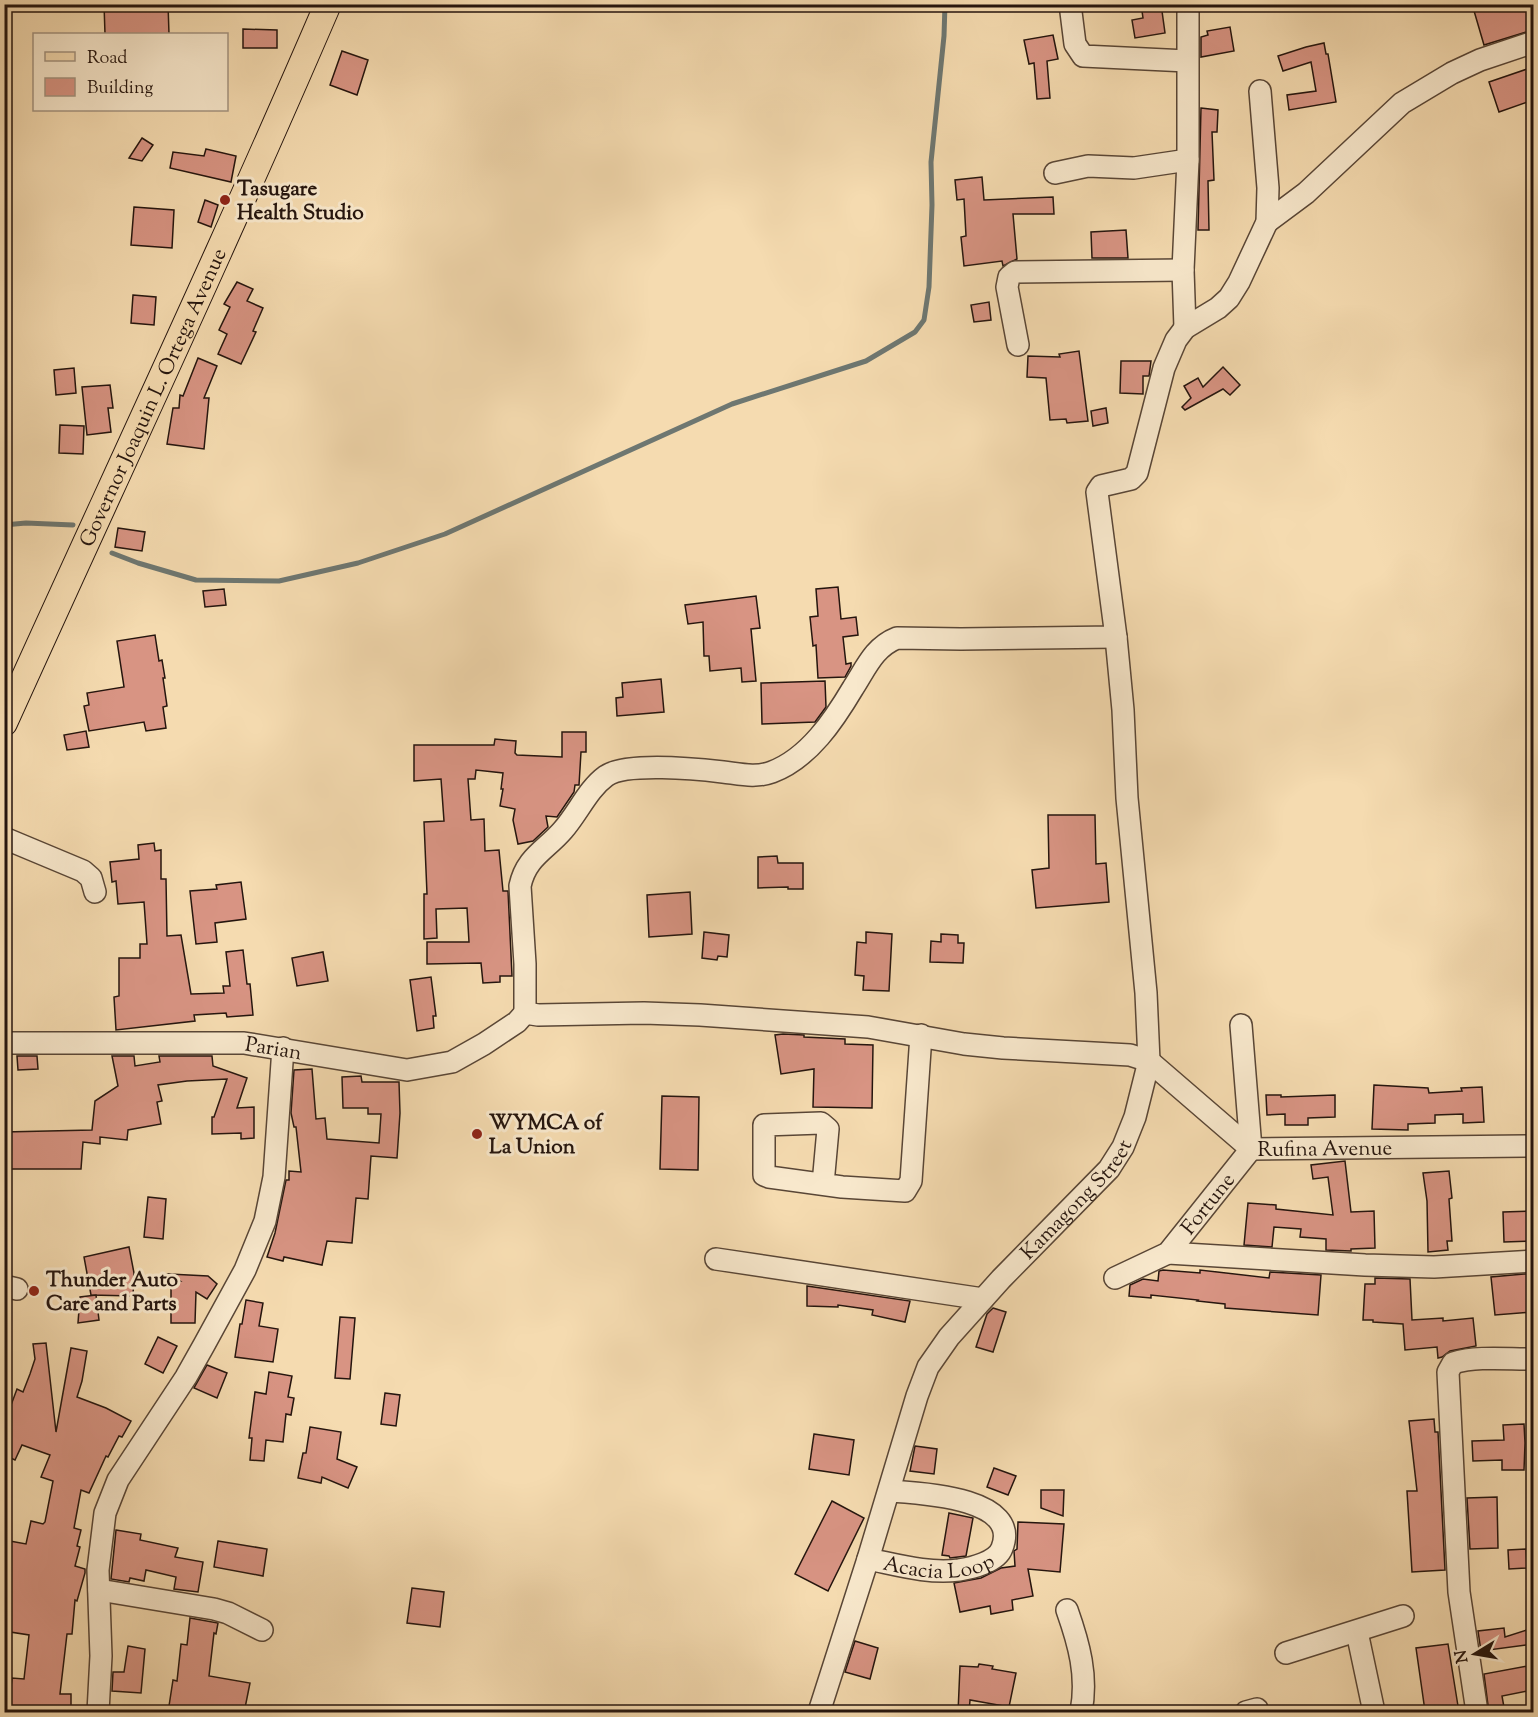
<svg xmlns="http://www.w3.org/2000/svg" width="1538" height="1717" font-family="'Sorts Mill Goudy',serif">
	<style>
		.lines { fill: none; stroke-linecap: round; stroke-linejoin: round }
		.stream { stroke: #6e7771; stroke-width: 5 }
		.building { fill: #d89483; stroke: #25150e; stroke-width: 1.5 }
		.minor-casing { stroke: #594636; stroke-width: 24 }
		.major-casing { stroke: #25150e; stroke-width: 28 }
		.minor { stroke: #f8e8cc; stroke-width: 21 }
		.major { stroke: #f5dbb0; stroke-width: 26 }
		.poi-dot { fill: #8f2418; stroke: #f8e8cc; stroke-width: 2 }
		.labels { text-anchor: middle; stroke-width: 6; stroke-linejoin: round; paint-order: stroke }
		.poi-label { font-size: 21px; font-weight: bold; fill: #25150e; stroke: #f8e8cc; text-anchor: start }
		.street-label { font-size: 21px; fill: #25150e; stroke: #f8e8cc }
	</style>
	<rect width="100%" height="100%" fill="#f5dbb0"/>
	<filter id="stains"><feTurbulence type="fractalNoise" baseFrequency=".00333" numOctaves="4"/><feColorMatrix values="0 0 0 0 .2 0 0 0 0 .09 0 0 0 0 .02 0 0 0 .5 -.17"/></filter>
	<radialGradient id="worn" r=".72"><stop offset=".6" stop-color="#630" stop-opacity="0"/><stop offset="1" stop-color="#630" stop-opacity=".3"/></radialGradient>
	<g class="lines">
		<g class="stream">
			<path d="M4,525l22,-2 47,2"/>
			<path d="M112,553l26,10 58,17 83,1 79,-18 87,-29 287,-130 134,-43 49,-29 9,-12 5,-33 3,-82 -1,-43 13,-126 1,-32"/>
		</g>
	</g>
	<g class="building">
		<path d="M104,4h64l1,30h-64z"/>
		<path d="M1141,4h20l4,29 -30,5 -3,-18 11,-2z"/>
		<path d="M1472,4h29l2,6 17,-6h13v26l-49,15z"/>
		<path d="M1230,27l4,24 -33,6v-20l7,-2 -1,-4z"/>
		<path d="M243,29l34,1v18h-34z"/>
		<path d="M1053,35l5,24 -11,2 3,37 -13,1 -3,-36 -5,1 -5,-24z"/>
		<path d="M1324,43l2,11h2l8,48 -47,8 -2,-15 29,-4 -5,-29 -28,9 -5,-15 28,-9z"/>
		<path d="M342,51l26,9 -11,35 -27,-10z"/>
		<path d="M1533,67v33l-34,12 -10,-30z"/>
		<path d="M1201,108l17,2 -1,22h-5l2,48 -6,1 1,49h-11z"/>
		<path d="M142,138l11,7 -11,16 -13,-3z"/>
		<path d="M206,149l30,7 -5,26 -61,-14 3,-16 31,4z"/>
		<path d="M982,177l2,23 69,-3 1,17h-41l4,45 -14,7 -1,-5 -38,5 -3,-29 5,-1 -2,-37 -7,1 -2,-20z"/>
		<path d="M205,200l13,5 -7,22 -13,-5z"/>
		<path d="M134,207l40,3 -2,38 -41,-3z"/>
		<path d="M1126,230l2,28h-36l-1,-26z"/>
		<path d="M237,282l16,7 -6,12 16,7 -10,23 3,1 -15,32 -23,-10 9,-20 -8,-4 11,-23 -6,-3z"/>
		<path d="M133,295l23,2 -2,28 -23,-2z"/>
		<path d="M989,302l2,18 -17,2 -3,-17z"/>
		<path d="M1079,351l9,70 -21,2 -1,-4 -16,1 -4,-42 -19,-1 1,-21 32,1 -1,-3z"/>
		<path d="M198,358l19,8 -13,32h5l-5,51 -37,-5 6,-36h6l1,-13 3,1z"/>
		<path d="M1121,361h30l-2,15h-6v18l-23,-1z"/>
		<path d="M1223,367l17,18 -10,10 -7,-6 -38,21 -3,-3 9,-9 -7,-12 14,-8 5,9z"/>
		<path d="M74,368l2,25 -20,2 -2,-25z"/>
		<path d="M110,385l3,23h-5l3,24 -24,3 -5,-48z"/>
		<path d="M1106,408l2,15 -15,3 -2,-15z"/>
		<path d="M60,425l24,1 -1,28 -24,-1z"/>
		<path d="M118,528l27,4 -3,19 -27,-4z"/>
		<path d="M838,587l3,32 15,-2 2,18 -15,2 3,27 5,-1v3l-6,11 -27,1 -2,-33 -3,1 -3,-29 8,-1 -2,-27z"/>
		<path d="M224,589l2,16 -21,2 -2,-16z"/>
		<path d="M756,596l4,32 -9,1 5,52 -14,1 -1,-14 -31,3 -1,-15h-5l-1,-34 -15,2 -3,-19z"/>
		<path d="M155,635l4,26 3,-1 3,18h-2l4,28 -4,1 3,21 -20,3 -2,-9 -55,9 -5,-25 5,-1 -2,-12 37,-6 -7,-46z"/>
		<path d="M661,679l3,33 -47,4 -1,-18 7,-1 -1,-14z"/>
		<path d="M825,681l1,26 -11,15 -53,2 -1,-41z"/>
		<path d="M86,731l3,16 -22,3 -3,-15z"/>
		<path d="M562,732h24v20h-5l-2,33h-4l-1,7 -17,25 -11,-1 2,11 -15,14 -15,3 -5,-24 2,-11 -15,-3 3,-17h-2l2,-16 -27,-3 -1,9h-7l3,41 13,-1 1,32 14,-1 4,41h5l4,85h-12v6l-17,1 -2,-20 -54,1v-22h42l-2,-34 -31,1 1,29 -13,1v-45h3l-3,-72 20,-1 -3,-42 -27,2v-36h80l1,-6 21,2 -1,12 2,2 45,2z"/>
		<path d="M1048,815h47l1,49 10,-1 3,39 -73,6 -4,-38 17,-2z"/>
		<path d="M154,843l1,8 6,-1v29h5l1,57 14,-1 10,59 33,-1 -1,-7h7l-4,-34 17,-2 4,34h3l3,31 -26,2 -1,-4 -32,2 1,6 -79,9 -2,-33 5,-1v-38h21v-14h7l-3,-42 -26,2 -2,-23 -4,1 -2,-20 29,-3 -1,-14z"/>
		<path d="M777,856l1,7h25v26h-15v-2l-30,1v-31z"/>
		<path d="M241,882l5,37 -31,4 2,19 -21,2 -6,-53 27,-2 -1,-4z"/>
		<path d="M690,892l2,42 -43,3 -2,-42z"/>
		<path d="M704,932l25,3 -2,22 -9,-1 -1,4 -15,-2z"/>
		<path d="M866,932l26,2 -3,57 -26,-1 1,-14 -9,-1 2,-33 9,1z"/>
		<path d="M941,934l17,1v8h6l-1,20 -33,-1 1,-21 10,1z"/>
		<path d="M323,952l5,29 -31,5 -5,-28z"/>
		<path d="M431,977l5,39h-3l1,12 -17,3 -7,-51z"/>
		<path d="M783,1034l21,1v2l41,2v5l28,1 -1,63 -59,-1 1,-38 -33,5 -6,-39z"/>
		<path d="M17,1056h20l1,13 -20,1z"/>
		<path d="M112,1056h22l1,10 25,-4 -1,-6h53l1,10 34,12 -10,30 17,-1v31l-13,1v-6l-29,1v-17h2l13,-38 -40,2 -29,4 4,16 -5,1 4,22 -33,6 -1,10 -27,-3v7l-17,-2 -2,27h-77v-37l88,-2 3,-29 23,-15z"/>
		<path d="M312,1069l4,50 9,-1 2,21 52,4 2,-29h-13v-6h-25l-1,-31 19,-1 1,6h37l1,31 -3,45 -26,-2 -3,43 -12,-1 -4,45 -25,-2 -5,24 -38,-8 -1,4 -16,-4 8,-24 11,-53h3v-9l12,1 -5,-45h-2l-3,-14 3,-43z"/>
		<path d="M1374,1085l54,3 1,5 33,-2 -1,-3 21,-1 2,35 -21,1v-9l-28,1v8l-27,1v6l-36,-1z"/>
		<path d="M1266,1095h15v2l54,-2v22l-27,1v7h-23v-11l-18,1z"/>
		<path d="M662,1096l37,1 -1,73 -38,-1z"/>
		<path d="M1345,1161l6,51 23,-1 1,37 -24,1v2l-25,-1v-11l-26,-2 1,-8 -27,-2 -2,20 -28,-2 4,-42 28,2v4l57,6 -5,-38 -15,2 -2,-14z"/>
		<path d="M1449,1171l3,27 -3,1 3,42h-5l1,9 -20,2 -1,-51 -4,-28z"/>
		<path d="M148,1197l18,2 -3,40 -19,-2z"/>
		<path d="M1533,1211v30l-29,1 -1,-30z"/>
		<path d="M129,1247l5,26 -1,23 -42,-1 -7,-38z"/>
		<path d="M1163,1270l37,3v-3l69,8 1,-6 51,3 -3,40 -93,-7v-4l-28,-3 1,-1 -47,-5v3l-22,-2 1,-11 13,-6 15,2 1,-10z"/>
		<path d="M169,1274l39,2 9,8 -10,15 -11,-7 -1,31h-24v-42h9z"/>
		<path d="M1524,1274h9v38l-38,3 -4,-38z"/>
		<path d="M1375,1278l35,1 2,41 31,-2v3l30,-3 3,28 -26,5 -8,6 -4,1 -1,-11 -32,3 -2,-26 -30,-2v-2h-10l2,-36h10z"/>
		<path d="M807,1286l103,15 -5,21 -33,-7 1,-5 -35,-5v2l-31,-1z"/>
		<path d="M96,1295l3,25 -21,3 2,-26z"/>
		<path d="M246,1300l17,3 -4,23 19,3 -5,33 -38,-5 5,-33h2z"/>
		<path d="M993,1308l13,4 -13,40 -17,-5 11,-33z"/>
		<path d="M340,1317l15,1 -5,61 -15,-1z"/>
		<path d="M158,1337l19,9 -14,27 -18,-9z"/>
		<path d="M46,1343l10,89 15,-84 16,3 -5,30 -5,16 29,11 25,13 -9,16 -3,-1 -11,21 -2,-1 -17,37 -8,-3 -7,38 7,2 -4,16 3,1 -5,19 10,3v4l-8,28 -2,-1 -3,34h-5l-7,60h11v19h-15l-47,-8 3,-27 12,1 5,-44 -25,-4v-91l22,4 5,-23 12,3 2,-2 8,-41 -12,-4 9,-22 -28,-10 -7,15 -11,-5v-31l13,-35 6,3 7,-18 5,-15 -2,-15z"/>
		<path d="M207,1365l20,8 -10,25 -23,-10z"/>
		<path d="M269,1372l23,4 -4,21 6,1 -3,17 -5,-1 -3,28 -17,-2 -2,21 -14,-1 2,-22h-3l6,-46 11,2z"/>
		<path d="M385,1393l15,2 -4,31 -15,-2z"/>
		<path d="M1434,1419l1,13h3l7,138 -33,2 -5,-81h10l-8,-70z"/>
		<path d="M1524,1424l1,19 -1,27h-22v-10l-29,1 -1,-20 32,-1 -1,-15z"/>
		<path d="M310,1427l31,5 -4,27 20,8 -9,21 -26,-11 -1,6 -23,-5 5,-25h3z"/>
		<path d="M814,1434l40,6 -5,35 -40,-6z"/>
		<path d="M915,1446l22,3 -3,25 -24,-3z"/>
		<path d="M994,1468l22,8 -8,19 -21,-8z"/>
		<path d="M1041,1490h23l-1,26 -22,-8z"/>
		<path d="M1497,1497l1,51 -28,1 -3,-51z"/>
		<path d="M832,1501l32,17 -36,73 -33,-17z"/>
		<path d="M949,1513l24,5 -7,38 -16,2 -1,-2 -7,-1z"/>
		<path d="M1018,1522l46,2 -4,48 -32,-3 5,27 -21,4 1,10 -22,4 -1,-8 -30,6 -6,-29 27,-5 20,-10 14,-2 -1,-15 3,-2z"/>
		<path d="M116,1530l25,4 -1,6 38,8 -3,9 28,5 -5,30 -24,-3 2,-12 -30,-7 -2,11 -14,-3 -1,4 -18,-3z"/>
		<path d="M218,1541l49,8 -4,27 -49,-9z"/>
		<path d="M1526,1549l1,19 -18,1 -1,-19z"/>
		<path d="M412,1588l32,4 -4,35 -33,-4z"/>
		<path d="M190,1618l28,5 -2,11 -2,-1 -5,43 41,7 -6,30h-74l1,-7h-2l4,-26 4,1 4,-37 6,1z"/>
		<path d="M1504,1628l1,9 28,-9v16l-52,7 -3,-20z"/>
		<path d="M855,1641l23,7 -8,31 -25,-7z"/>
		<path d="M1448,1644l10,62 -33,5 -9,-63z"/>
		<path d="M128,1646l17,3 -4,44 -29,-2 1,-19h11z"/>
		<path d="M979,1664l14,2 -1,3 24,4 -7,34 -39,-7 -1,13h-11l2,-47 18,1z"/>
		<path d="M1533,1665v25l-31,6 3,17h-16l-5,-39z"/>
	</g>
	<g class="lines">
		<g class="minor-casing">
			<g id="minor">
				<path d="M1070,4l5,40 8,12 104,5"/>
				<path d="M1055,173l33,-7 46,2 54,-8"/>
				<path d="M1267,222l39,-29 96,-90 50,-30 28,-13 54,-18"/>
				<path d="M1185,328l-2,-58 5,-110v-156"/>
				<path d="M1018,345l-11,-58 2,-10 6,-5 168,-2"/>
				<path d="M4,838l79,33 8,7 4,14"/>
				<path d="M525,1013v-49l-5,-78c6,-29 26,-36 43,-56 15,-17 25,-41 43,-54 20,-14 91,-7 117,-4 17,2 33,6 49,0 37,-14 62,-52 81,-84 13,-20 21,-41 44,-50l64,1 155,-2 -19,-145 4,-6 30,-7 6,-6 27,-105 12,-28 9,-12 33,-20 11,-10 10,-16 28,-60 1,-34 -8,-97"/>
				<path id="s1" d="M525,1013l13,2 106,-2 56,2 168,12 96,17 39,4 127,7 19,6 102,88 283,-3"/>
				<path id="s2" d="M4,1043h240l163,27 45,-8 32,-18 33,-22 8,-9"/>
				<path d="M823,1184l5,-55 -7,-6 -57,2v50l5,2 73,10 63,4 6,-10 10,-146"/>
				<path d="M1168,1253l197,12 69,2 100,-6"/>
				<path d="M716,1259l267,40"/>
				<path id="s3" d="M1115,1278l53,-25 83,-104 -10,-124"/>
				<path d="M4,1286l13,3"/>
				<path id="s4" d="M868,1559c30,6 60,15 91,11 13,-2 38,-8 43,-22 20,-51 -84,-55 -113,-57"/>
				<path d="M99,1590l115,19 14,4 34,17"/>
				<path d="M1067,1610c12,34 21,66 14,102"/>
				<path d="M1357,1632l17,80"/>
				<path d="M1286,1653l117,-37"/>
				<path d="M98,1712l3,-56 -3,-86 7,-57 13,-33 68,-103 18,-32 41,-75 20,-49 9,-44 9,-129"/>
				<path id="s5" d="M819,1712l49,-153 49,-163 11,-29 21,-30 52,-58 108,-110 14,-22 12,-30 14,-56 -3,-68 -19,-195 -4,-88 -7,-73"/>
				<path d="M1246,1712l11,-3"/>
				<path d="M1477,1712l-18,-120 -11,-220 5,-9c24,-7 52,-4 76,-4l5,2"/>
			</g>
		</g>
		<g class="major-casing">
			<g id="major">
				<path id="s6" d="M4,723c108,-239 220,-477 324,-719"/>
			</g>
		</g>
		<use href="#minor" class="minor"/>
		<use href="#major" class="major"/>
	</g>
	<g class="poi-dot">
		<circle cx="225" cy="200" r="6"/>
		<circle cx="477" cy="1134" r="6"/>
		<circle cx="34" cy="1291" r="6"/>
	</g>
	<g class="labels">
		<g class="poi-label">
			<text x="237" y="195">Tasugare<tspan x="237" dy="24">Health Studio</tspan></text>
			<text x="489" y="1129">WYMCA of<tspan x="489" dy="24">La Union</tspan></text>
			<text x="46" y="1286">Thunder Auto<tspan x="46" dy="24">Care and Parts</tspan></text>
		</g>
		<g class="street-label">
			<text dy="7" stroke="none"><textPath href="#s6" startOffset="358">Governor Joaquin L. Ortega Avenue</textPath></text>
			<text dy="7" stroke="none"><textPath href="#s2" startOffset="270">Parian</textPath></text>
			<text dy="7" stroke="none"><textPath href="#s1" startOffset="836">Rufina Avenue</textPath></text>
			<text dy="7" stroke="none"><textPath href="#s5" startOffset="586">Kamagong Street</textPath></text>
			<text dy="7" stroke="none"><textPath href="#s3" startOffset="122">Fortune</textPath></text>
			<text dy="7" stroke="none"><textPath href="#s4" startOffset="72">Acacia Loop</textPath></text>
		</g>
	</g>
	<rect width="1538" height="1717" fill="none" stroke="#f5dbb0" stroke-width="24"/>
	<rect x="6" y="6" width="1526" height="1705" fill="none" stroke="#25150e" stroke-width="3"/>
	<rect x="12" y="12" width="1514" height="1693" fill="none" stroke="#25150e" stroke-width="1.5"/>
	<rect x="33" y="33" width="195" height="78" fill="#f8e8cc" stroke="#a49480" stroke-width="1.5"/>
	<rect x="45" y="52" width="30" height="9" fill="#f5dbb0" stroke="#a49480" stroke-width="1.5"/>
	<text x="87" y="63" font-size="18" fill="#25150e">Road</text>
	<rect x="45" y="78" width="30" height="18" fill="#d89483" stroke="#a49480" stroke-width="1.5"/>
	<text x="87" y="93" font-size="18" fill="#25150e">Building</text>
	<g transform="translate(1475 1654) rotate(259)" stroke="#f8e8cc" stroke-width="4.5" paint-order="stroke">
	<path d="M0-4.5L10 22L0 15L-10 22Z" fill="#25150e"/>
	<text y="-9" font-size="16" font-weight="bold" text-anchor="middle" fill="#25150e">N</text>
	</g>
	<rect width="100%" height="100%" filter="url(#stains)"/>
	<rect width="100%" height="100%" fill="url(#worn)"/>
</svg>
